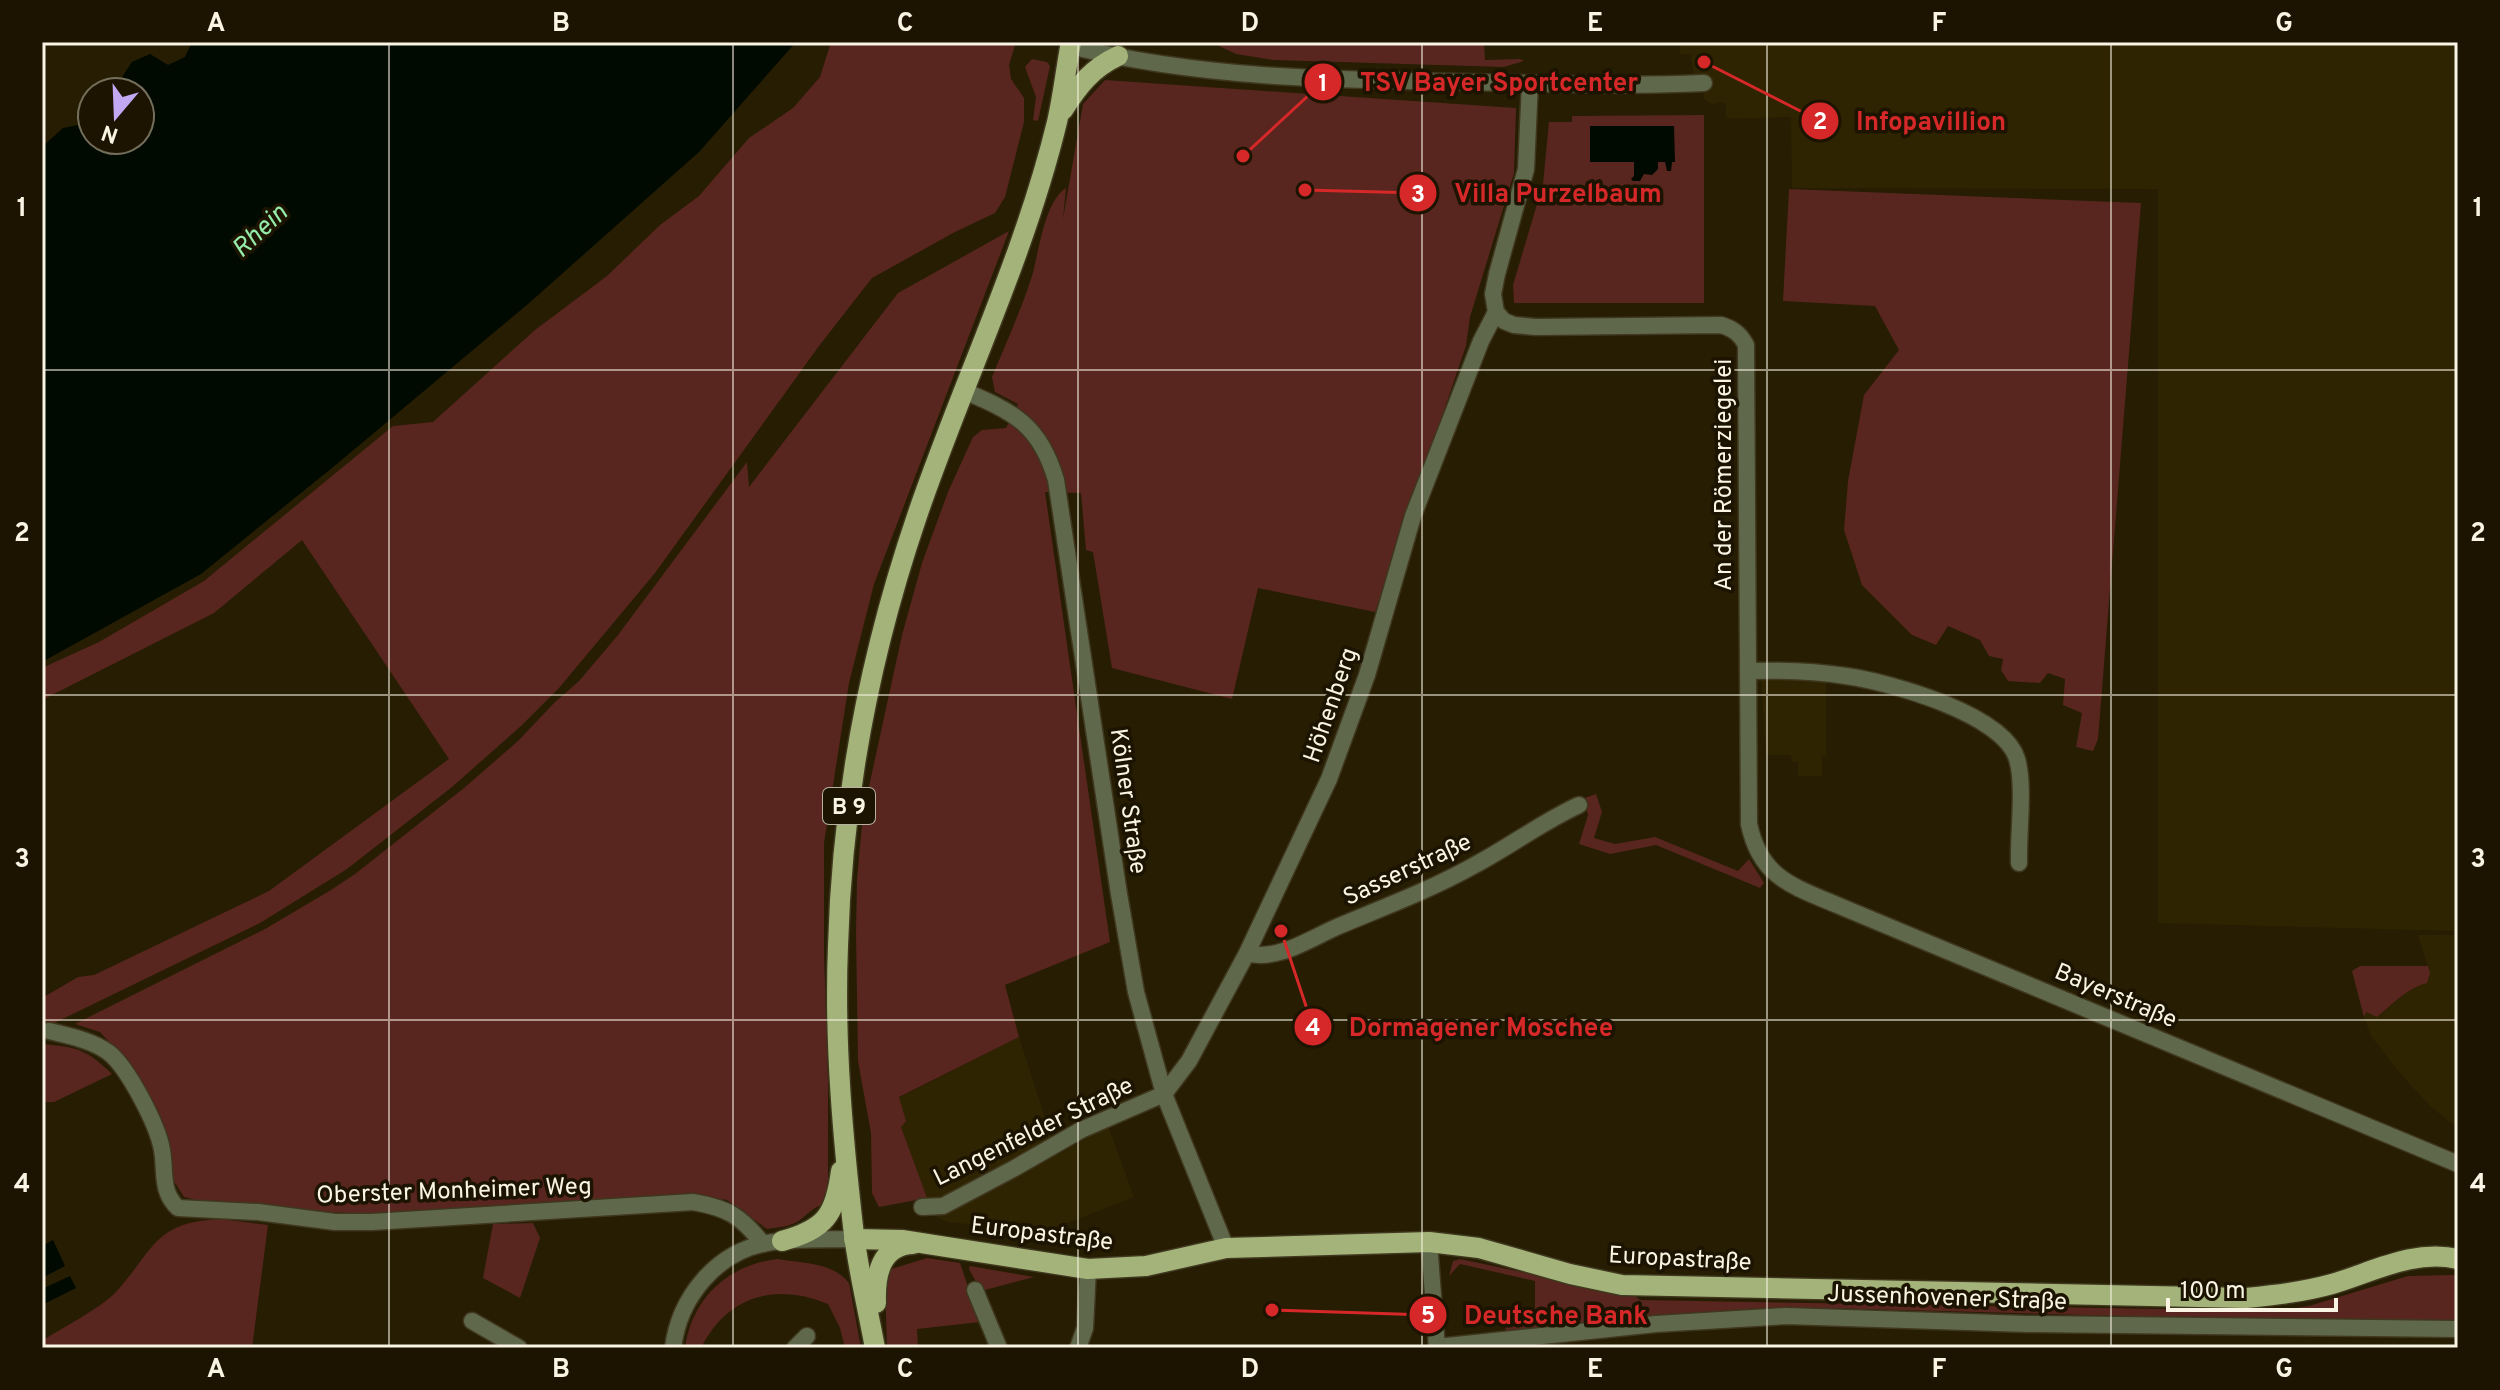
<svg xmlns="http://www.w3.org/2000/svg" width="2500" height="1390" font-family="Overpass,sans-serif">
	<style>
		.built { fill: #2f2401 }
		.green { fill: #58261e }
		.water { fill: #000a01 }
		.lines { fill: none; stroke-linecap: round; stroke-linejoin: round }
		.minor-casing { stroke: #3f371e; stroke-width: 19 }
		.major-casing { stroke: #3f371e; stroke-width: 23 }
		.minor { stroke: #60684c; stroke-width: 16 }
		.major { stroke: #a3b379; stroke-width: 20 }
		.grid { fill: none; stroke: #f9f4e4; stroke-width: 2; stroke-opacity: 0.55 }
		.labels { text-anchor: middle; stroke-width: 7; stroke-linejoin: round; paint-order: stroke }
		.shield { fill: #1c1400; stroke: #b7b1a0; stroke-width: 2 }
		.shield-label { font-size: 22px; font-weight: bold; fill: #f9f4e4 }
		.street-label { font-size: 24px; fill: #f9f4e4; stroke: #1c1400 }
		.water-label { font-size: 26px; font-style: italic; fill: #95ecaa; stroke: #1c1400 }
		.leader { fill: none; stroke: #d62828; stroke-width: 3 }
		.callout-dot { fill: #d62828; stroke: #1c1400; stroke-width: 3 }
		.mark-label { font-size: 24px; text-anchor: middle; font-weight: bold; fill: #fff }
		.callout-label { font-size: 26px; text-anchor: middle; font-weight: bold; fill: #d62828; stroke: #1c1400; stroke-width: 7; stroke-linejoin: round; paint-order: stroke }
		.neatline { fill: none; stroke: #f9f4e4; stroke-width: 3 }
		.grid-label { font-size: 26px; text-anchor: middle; font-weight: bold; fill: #f9f4e4 }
	</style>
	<rect width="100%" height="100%" fill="#261d03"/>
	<g class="built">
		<path d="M1680,42h778v889l-300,-8v-734l-366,-1 -1,-71 -61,2 -4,-3v-11l-5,-3 -8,3 -9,-6v-16l-10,-2 -3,-26 -11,-1z"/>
		<path d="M1761,676l65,2v78h-4v20h-24v-14h-6l-1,-7h-25z"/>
		<path d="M2418,935h40v193l-27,-21 -32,-35 -28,-36 -7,-19 1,-5 12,5 53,-44z"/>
		<path d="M1019,1037l38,118 51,-29 26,71 -114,45 -3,-7 -10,4 -2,-7 -26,-7 -32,-3 -15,-8 -31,-87 -2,-29z"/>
	</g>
	<g class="green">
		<path d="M831,42h185l-7,23 2,14 13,19v24l-19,75 -10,16 -40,19 -83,46 -53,68 -164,227 -96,115 -38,38 -69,61 -105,82 -87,54 -218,106v-31l36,-21 16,-2 175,-84 180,-132 -147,-219 -88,73 -172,87v-32l57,-26 105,-61 189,-155 40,-4 102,-92 72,-54 53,-51 39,-29 50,-58 44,-30 27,-31z"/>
		<path d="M1217,42h267l1,18 35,-1 4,2 -20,6 -231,-7 -37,-6 -19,-9z"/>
		<path d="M1032,59l15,3 3,4 -12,55 -5,-1 3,-23 -11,-30z"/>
		<path d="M1105,80l411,28 -2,65 -44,144 -4,29 -91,266 -117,-24 -26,111 -120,-31 -19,-116 -7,-2 -5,-57 -36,-1 65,450 -105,43 14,52 -120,60 7,24 -5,6 26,71 -48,9 -7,-14 -1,-60 -13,-72 -2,-128 1,-54 6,-65 39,-179 20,-72 26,-71 25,-55 9,-7 24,-2 12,-24 -23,-12 -3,-15c13,-32 28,-64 39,-98 8,-24 12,-76 35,-91l-3,31 20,-115z"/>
		<path d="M1704,115v188h-190l-1,-18 30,-101 6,-62h23v-6z"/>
		<path d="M1789,189l352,14 -43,536 -5,12 -17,-4 6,-34 -19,-8 2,-26 -17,-6 -8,10 -32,-2 -7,-11 2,-11 -14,-3 -9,-16 -32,-14 -12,19 -24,-10 -50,-50 -18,-55 4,-49 16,-86 35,-45 -24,-44 -92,-5z"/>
		<path d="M1009,231l-135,353 -25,99 -25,160v110l4,131v95l-2,18 -4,8c-10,3 -14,9 -22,15 -9,7 -22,7 -33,9l-40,-29 -36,-6 -329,20 -149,-10 -29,-7 -12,-19 -2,-32 -34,-75 -36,-39 -25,-8 190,-95 66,-39 24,-16 109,-86 54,-47 37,-39 24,-21 39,-46 129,-173 2,25 149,-194z"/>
		<path d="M1596,794l6,18 -8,26 21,6 40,-7 83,34 11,-12 15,24 -4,5 -104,-43 -46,9 -31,-10 9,-29 -1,-4 -6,-2 -2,-9z"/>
		<path d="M2360,966h68l2,7 -3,10c-20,5 -34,21 -50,34l-11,-5 -2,5 -12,-46z"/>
		<path d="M42,1044c35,3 44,5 70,30l-58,28h-12z"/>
		<path d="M220,1219l48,6 -16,123h-210v-7c20,-13 57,-32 73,-48 39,-42 38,-71 105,-74z"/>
		<path d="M533,1223l7,15 -20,60 -37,-20 10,-54z"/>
		<path d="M927,1258l33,5 20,59 -63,7 1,19h-31l-2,-64 3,-14z"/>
		<path d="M777,1259c24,4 56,3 72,24l12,65h-16l-5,-20 -12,-24c-52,-22 -101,-8 -127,44h-16c7,-50 43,-83 92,-89z"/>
		<path d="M1460,1259l175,37 5,4 635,11 34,-5 99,-30 45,-1 5,1v49l-633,-17 -318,24 -2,-4 4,-11 26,-2v-34l-75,-17 -11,12 4,-15z"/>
		<path d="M970,1266l64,11 -53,14 -12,-22z"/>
	</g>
	<g class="water">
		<path d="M192,42h604l-97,110 -171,152 -190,159 -137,111 -159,88v-515l21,-19 20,-4 9,-12v28h48v-48h-28l20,-30 18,-8 18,11 17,-8z"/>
		<path d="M1674,126l1,36h-3l-1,9h-4l-2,-9h-7v7l-6,6 -8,-1 -4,7h-7l-2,-2 3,-3v-14h-44v-36z"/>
		<path d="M53,1240l12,26 -23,12v-32z"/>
		<path d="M70,1276l6,12 -34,17v-16z"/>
	</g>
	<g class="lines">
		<g class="minor-casing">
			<g id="minor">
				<path d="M1070,46c129,32 260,34 392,36 80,1 162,5 242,1"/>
				<path d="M1530,83l-4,86 -29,105 -4,20 3,18 8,9 10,4 22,2 185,-2c13,4 19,9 25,20l3,479c11,53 43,62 88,81l621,259"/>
				<path d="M964,391c50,21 76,34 92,89l63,414 17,98 28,102 62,154"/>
				<path d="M1748,671c33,-1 66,0 98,5 43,6 158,38 171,83 8,27 1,74 2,104"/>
				<path d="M1247,953c30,9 64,-15 92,-27 45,-19 91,-36 134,-60 36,-19 69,-44 106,-61"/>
				<path d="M49,1031c20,5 42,9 59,21 20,15 50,74 54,98 4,22 -2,41 16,58l80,4 77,10h37l321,-20c35,6 48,14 70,42"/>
				<path d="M922,1207l21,-1 70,-37 68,-39 83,-36 25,-33 58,-108 82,-174 38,-104 46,-159 68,-175 15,-29"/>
				<path d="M1429,1242l8,106"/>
				<path d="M975,1290l24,58"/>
				<path d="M472,1321l47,27"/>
				<path d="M1437,1347l219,-23 130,-8 241,8 431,5"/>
				<path d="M673,1348c6,-50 43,-96 94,-105 28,-5 59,-3 87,-4"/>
				<path d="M795,1348l12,-12"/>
				<path d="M1078,1348l7,-20 3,-59"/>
			</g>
		</g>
		<g class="major-casing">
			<g id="major">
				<path d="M1063,110c15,-24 29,-42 55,-54"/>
				<path d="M854,1239l48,1 186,29 58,-3 80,-18 203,-6 50,6 91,26 52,11 624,13c29,-3 57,-6 86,-14 41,-12 81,-35 126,-25"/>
				<path d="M782,1241c43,-12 53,-25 59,-70"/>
				<path d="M876,1303c-1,-27 4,-58 37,-59"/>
				<path d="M875,1348c-7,-38 -16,-75 -21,-113 -11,-95 -20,-193 -16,-289 4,-146 32,-292 79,-430 45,-132 107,-258 140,-394 6,-26 9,-54 14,-80"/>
			</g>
		</g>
		<use href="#minor" class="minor"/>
		<use href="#major" class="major"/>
	</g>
	<path class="grid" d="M389,42v1306M733,42v1306M1078,42v1306M1422,42v1306M1767,42v1306M2111,42v1306M42,370h2416M42,695h2416M42,1020h2416"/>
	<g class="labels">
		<rect class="shield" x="823" y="788" width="52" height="36" rx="6"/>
		<g class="shield-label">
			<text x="849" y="814">B 9</text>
		</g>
		<g class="street-label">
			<text transform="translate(1723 475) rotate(-90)" y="8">An der Römerziegelei</text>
			<text transform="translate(1330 705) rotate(-71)" y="8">Höhenberg</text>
			<text transform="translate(1129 801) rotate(82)" y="8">Kölner Straße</text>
			<text transform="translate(1407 869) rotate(-25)" y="8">Sasserstraße</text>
			<text transform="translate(2116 995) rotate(23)" y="8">Bayerstraße</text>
			<text transform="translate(1033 1131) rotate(-26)" y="8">Langenfelder Straße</text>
			<text transform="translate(454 1190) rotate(-2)" y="8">Oberster Monheimer Weg</text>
			<text transform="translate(1042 1233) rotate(7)" y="8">Europastraße</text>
			<text transform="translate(1680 1258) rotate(3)" y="8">Europastraße</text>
			<text transform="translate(1947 1297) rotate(2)" y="8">Jussenhovener Straße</text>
		</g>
		<g class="water-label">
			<text transform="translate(259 230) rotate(-43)" y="9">Rhein</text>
		</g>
	</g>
	<path class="leader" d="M1243 156L1323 82M1704 62L1820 121M1305 190L1418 193M1281 931L1313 1027M1272 1310L1428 1315"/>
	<g class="callout-dot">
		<circle cx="1243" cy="156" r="8"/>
		<circle cx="1704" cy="62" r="8"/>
		<circle cx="1305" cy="190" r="8"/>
		<circle cx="1281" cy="931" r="8"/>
		<circle cx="1272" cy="1310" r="8"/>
		<circle cx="1323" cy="82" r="20"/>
		<circle cx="1820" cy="121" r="20"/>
		<circle cx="1418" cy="193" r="20"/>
		<circle cx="1313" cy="1027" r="20"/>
		<circle cx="1428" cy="1315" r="20"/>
	</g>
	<g class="mark-label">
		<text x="1323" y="91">1</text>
		<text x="1820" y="129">2</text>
		<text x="1418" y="202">3</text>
		<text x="1313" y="1035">4</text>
		<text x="1428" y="1323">5</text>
	</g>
	<g class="callout-label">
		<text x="1499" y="91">TSV Bayer Sportcenter</text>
		<text x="1931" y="130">Infopavillion</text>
		<text x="1558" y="202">Villa Purzelbaum</text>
		<text x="1481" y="1036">Dormagener Moschee</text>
		<text x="1556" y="1324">Deutsche Bank</text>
	</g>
	<rect width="2500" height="1390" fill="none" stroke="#1c1400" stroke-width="88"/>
	<g transform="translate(116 116) rotate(199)"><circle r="38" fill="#1c1400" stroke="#746e5b" stroke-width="2"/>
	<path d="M0-6L14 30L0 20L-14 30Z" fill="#c2a8f3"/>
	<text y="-12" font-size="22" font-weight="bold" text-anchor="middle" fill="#f9f4e4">N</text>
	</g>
	<path d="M2168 1298v12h168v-12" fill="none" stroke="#f9f4e4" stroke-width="4"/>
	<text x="2180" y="1298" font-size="24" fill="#f9f4e4" stroke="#1c1400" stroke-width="6" paint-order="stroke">100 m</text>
	<rect x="44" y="44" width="2412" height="1302" class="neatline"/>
	<g class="grid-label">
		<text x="216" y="31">A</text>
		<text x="561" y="31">B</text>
		<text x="905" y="31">C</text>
		<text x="1250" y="31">D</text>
		<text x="1595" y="31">E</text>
		<text x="1939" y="31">F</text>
		<text x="2284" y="31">G</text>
		<text x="22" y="216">1</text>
		<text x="2478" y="216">1</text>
		<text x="22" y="541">2</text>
		<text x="2478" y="541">2</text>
		<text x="22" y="867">3</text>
		<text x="2478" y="867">3</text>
		<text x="22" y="1192">4</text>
		<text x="2478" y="1192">4</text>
		<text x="216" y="1377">A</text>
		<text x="561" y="1377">B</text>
		<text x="905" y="1377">C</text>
		<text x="1250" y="1377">D</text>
		<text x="1595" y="1377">E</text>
		<text x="1939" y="1377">F</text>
		<text x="2284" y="1377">G</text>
	</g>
</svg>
